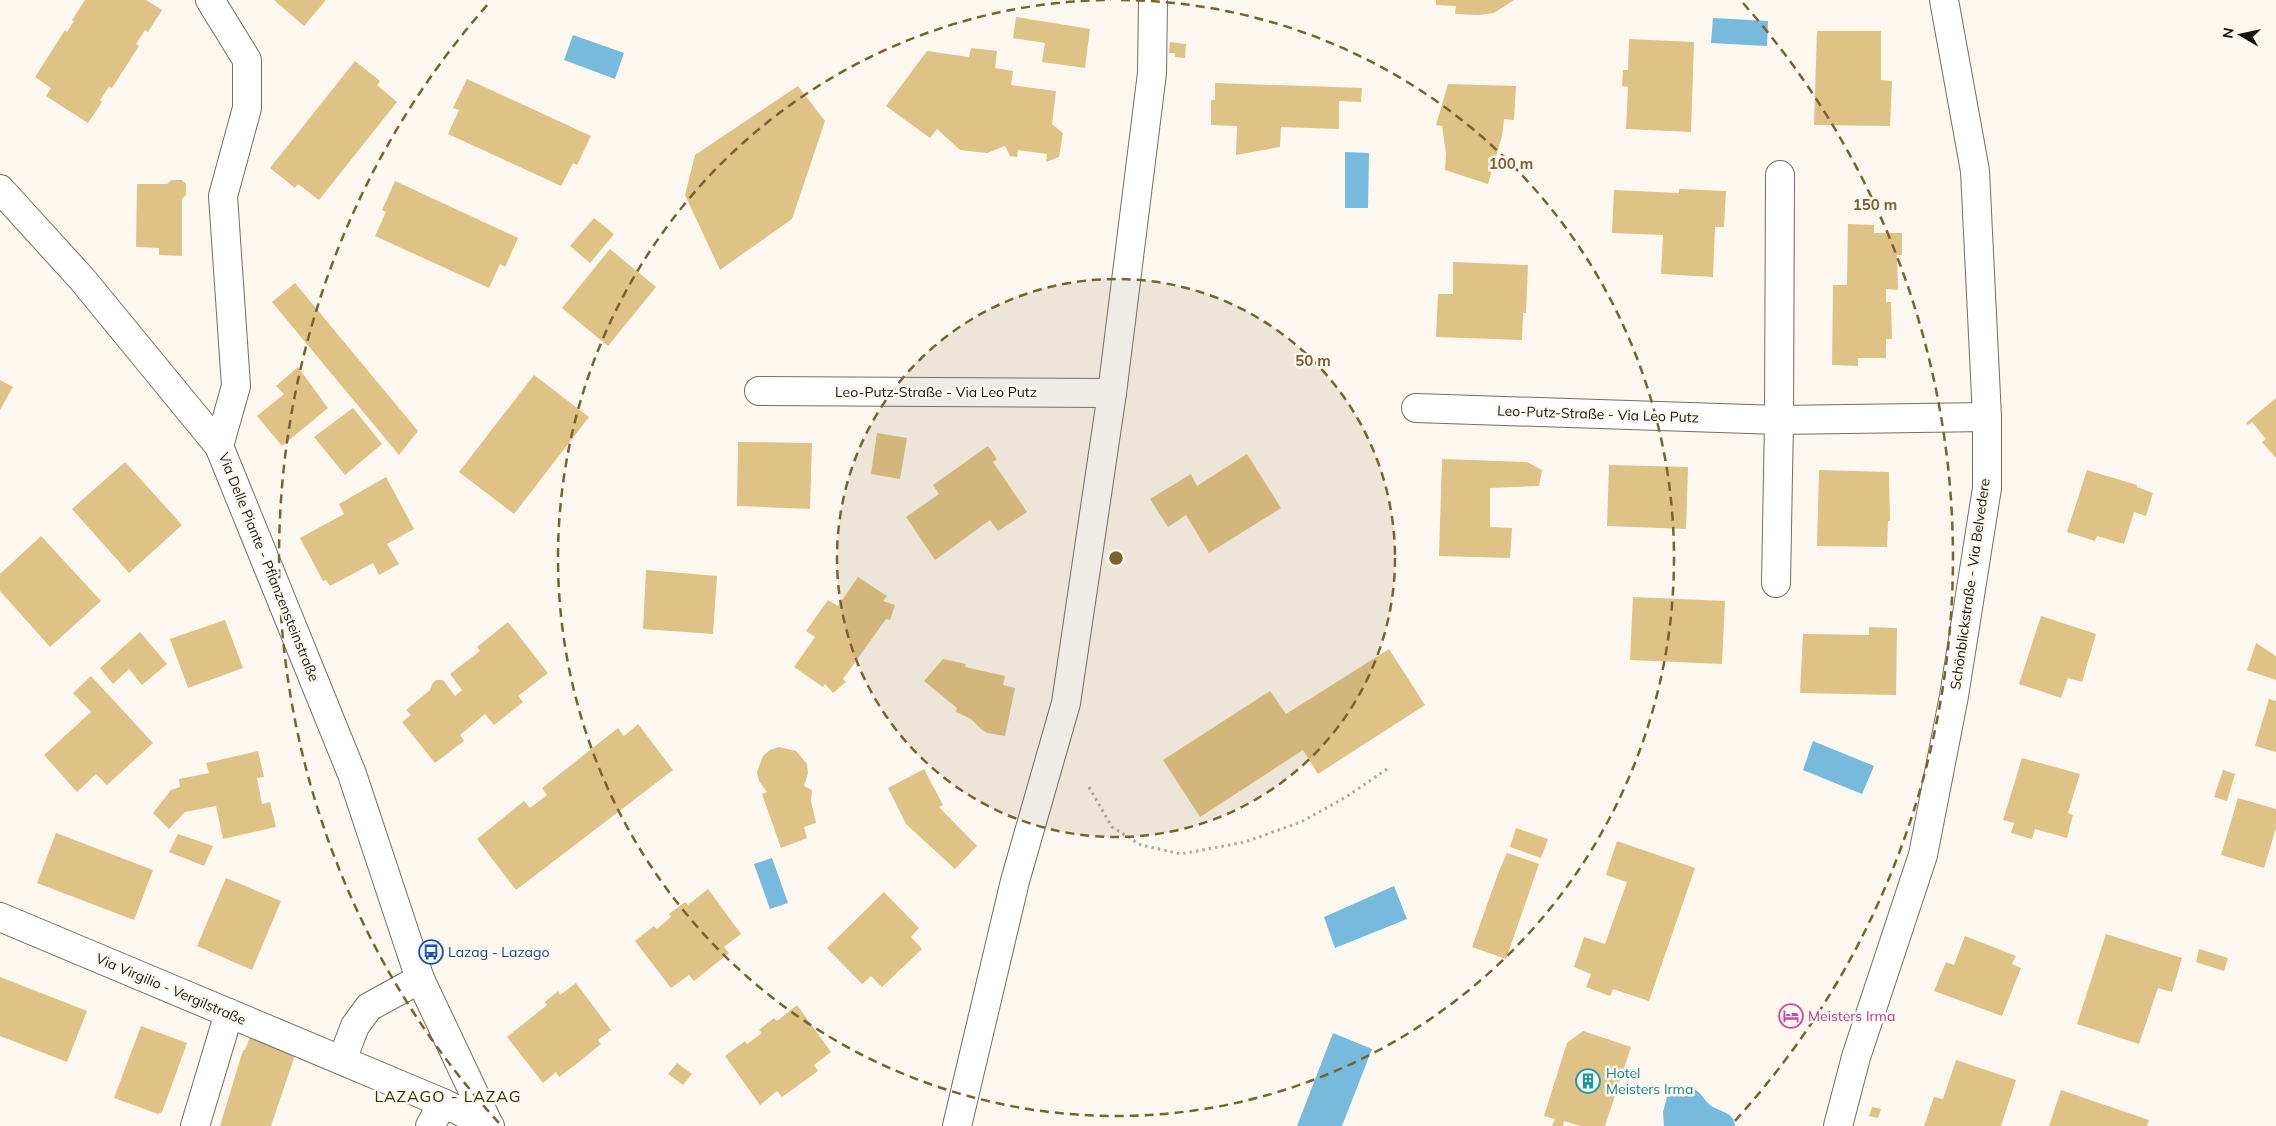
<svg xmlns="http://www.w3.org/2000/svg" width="2276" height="1126" font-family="Mulish,sans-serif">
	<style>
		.water { fill: #77badd }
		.building { fill: #dec286 }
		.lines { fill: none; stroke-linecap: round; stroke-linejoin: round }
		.minor-casing { stroke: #726f68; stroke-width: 30 }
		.path { stroke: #afaca6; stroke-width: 3; stroke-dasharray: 2.5 4; stroke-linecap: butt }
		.minor { stroke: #fff; stroke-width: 28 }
		.ring { fill: none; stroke: #796132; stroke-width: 2.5; stroke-dasharray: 9 6 }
		.labels { text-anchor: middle; stroke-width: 5; stroke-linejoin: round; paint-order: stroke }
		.street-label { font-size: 14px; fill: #151411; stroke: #fcf8f0 }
		.transit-label { font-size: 14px; fill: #164399; stroke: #fcf8f0; text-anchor: start }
		.hotel-label { font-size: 14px; fill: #b23c85; stroke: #fcf8f0; text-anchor: start }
		.culture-label { font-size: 14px; fill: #0d838f; stroke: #fcf8f0; text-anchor: start }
		.quarter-label { font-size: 16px; letter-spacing: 1px; fill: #3d2b02; stroke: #fcf8f0 }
		.centre { fill: #796132; stroke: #fcf8f0; stroke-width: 2.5 }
		.ring-label { font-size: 15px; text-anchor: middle; font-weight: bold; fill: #796132; stroke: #fcf8f0; stroke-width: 5; stroke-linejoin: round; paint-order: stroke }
	</style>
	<rect width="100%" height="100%" fill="#fcf8f0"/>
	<g class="water">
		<path d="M1713,18l55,3 -1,25 -56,-3z"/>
		<path d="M573,35l51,18 -9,26 -51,-19z"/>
		<path d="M1345,152l24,1 -1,55h-23z"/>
		<path d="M1813,741l61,25 -12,28 -59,-24z"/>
		<path d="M772,858l16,45 -18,6 -16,-45z"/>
		<path d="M1394,886l13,33 -72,29 -11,-31z"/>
		<path d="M1333,1033l39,16 -30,77h-45z"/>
		<path d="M1682,1088c19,0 16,5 27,16 9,8 25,7 26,22h-71l-1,-14 4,-15z"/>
	</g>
	<g class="building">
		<path d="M85,0h61l16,10 -14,22 -3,-2 -9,14 3,2 -27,42 -3,-1 -9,13 2,2 -14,21 -42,-27 5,-8 -16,-11 30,-47 2,2 7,-11 -2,-1z"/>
		<path d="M274,0h52l-22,26z"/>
		<path d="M1436,0h78l-20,13 -15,2 -24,-1 1,-8 -20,-1z"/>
		<path d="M1016,17l74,12 -5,39 -43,-6 3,-19 -32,-5z"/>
		<path d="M1817,31h64v49l11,1 -2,45 -76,-1z"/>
		<path d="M1629,39l65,3 -3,90 -65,-3 2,-42 -6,-1 1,-16h5z"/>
		<path d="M1170,42l16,2 -1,14 -10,-1v-4h-6z"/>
		<path d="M971,48l26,3 -2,17 18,3 -2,14 45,6 -4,33 11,9 -4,24 -13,5 1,-8 -29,-4 -1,7 -7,-1 -5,-10 -18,7 -27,-3 -23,-21 -7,9 -44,-32 41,-55 42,6z"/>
		<path d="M355,61l25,20 -3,4 20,17 -78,98 -21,-16 -3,4 -25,-20z"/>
		<path d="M467,79l124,57 -14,29 -4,-2 -12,23 -113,-52 11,-24 -6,-2z"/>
		<path d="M1215,83l147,5 -1,14 -22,-1v28l-58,-2 -1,20 -44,8 1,-29 -26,-1v-25h4z"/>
		<path d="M1448,84l68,2 -2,34 -10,-1 -2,17 -14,48 -43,-14 1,-16 -4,-28 -6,-1z"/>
		<path d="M798,86l27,35 -33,98 -72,51 -35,-75 10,-40z"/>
		<path d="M172,180h10l4,4v11l-4,4v57l-23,-1v-7l-23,-1 1,-63h30z"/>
		<path d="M395,181l123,57 -13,29 -5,-3 -11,24 -114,-52 11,-24 -4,-2z"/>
		<path d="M1679,189l47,2 -2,36h-9l-2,50 -52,-3 2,-39 -51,-2 2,-43 65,3z"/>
		<path d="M594,218l20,16 -24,29 -20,-17z"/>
		<path d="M1848,224l26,1v8h28v22h-5l1,35 -12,-1v13h5l1,37h-6v19h-28v8l-26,-1 1,-80h14z"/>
		<path d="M610,249l46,38 -48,59 -46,-38z"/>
		<path d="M1453,262l75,3 -2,48h-3l-1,27 -86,-3 2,-43h15z"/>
		<path d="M295,283l123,148 -19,24 -127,-153z"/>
		<path d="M298,367l30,41 -46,38 -25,-30 27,-22 -8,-8z"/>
		<path d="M534,375l55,42 -75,97 -55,-42z"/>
		<path d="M0,380l13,7 -13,23z"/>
		<path d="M2276,398v60l-14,-16 4,-3 -14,-17 -4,3 -2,-2z"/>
		<path d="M353,408l29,36 -37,31 -31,-38z"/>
		<path d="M877,433l30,5 -7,41 -29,-5z"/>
		<path d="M738,442l74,1 -2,66 -73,-3z"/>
		<path d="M988,446l9,13 -4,3 34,50 -29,19 -8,-11 -55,40 -29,-43 33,-23 -6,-9z"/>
		<path d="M1247,454l34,54 -72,45 -23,-38 -18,12 -18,-28 41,-25 6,12z"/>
		<path d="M1442,459l85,3 15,8 -3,16 -49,2v39l22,1 -2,30 -71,-2z"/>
		<path d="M125,462l57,63 -53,48 -57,-64z"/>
		<path d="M1609,465l79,2 -2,62 -79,-3z"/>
		<path d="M1819,470l70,2 1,49h-2l-1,26 -70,-1z"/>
		<path d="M2087,470l50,15v2l16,6 -7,23 -12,-4 -10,32 -27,-8 -2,5 -28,-9z"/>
		<path d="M386,477l28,52 -27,15 12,20 -20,11 -6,-12 -43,23 -4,-6 -3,1 -23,-43 44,-24 -5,-10z"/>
		<path d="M41,536l60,65 -51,46 -50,-56v-17z"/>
		<path d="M646,570l71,6 -4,58 -70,-5z"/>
		<path d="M858,577l29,19 -4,5 12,4 -5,15 -4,-1 -43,60 3,3 -13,11 -8,-9 -2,3 -29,-20 21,-30 -9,-6 22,-31 10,6z"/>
		<path d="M1633,597l92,4 -3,63 -92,-4z"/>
		<path d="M2041,616l55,18 -14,48 -14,-4 -7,20 -42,-14z"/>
		<path d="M225,620l18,48 -55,20 -18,-49z"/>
		<path d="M508,622l40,51 -30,23 5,6 -1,1 -28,22 -9,-11 -25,21 4,6 -29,22 -33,-41 9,-7 -5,-5 24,-20 2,-6 4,-4h7l12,16 7,-6 -12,-16 30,-23 -3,-4z"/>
		<path d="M1869,627l28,1 -1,67 -96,-2 3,-59 66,1z"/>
		<path d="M140,632l27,32 -25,21 -13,-16 -16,15 -13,-16z"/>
		<path d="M2256,643l20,13v24l-29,-10z"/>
		<path d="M1389,649l36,56 -107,69 -15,-24 -103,67 -37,-57 107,-69 16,23z"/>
		<path d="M943,659l23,5 -1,3 40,9 -2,9 12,3 -10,48 -18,-3 -6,-4 -10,-10 -15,-7 1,-4 -33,-27z"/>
		<path d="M91,676l62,67 -46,42 -11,-11 -19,18 -33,-37 47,-43 -18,-19z"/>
		<path d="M2269,699l7,2v51l-21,-6z"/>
		<path d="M638,724l35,46 -157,120 -39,-51 47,-38 6,7 17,-13 -5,-7 76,-60 6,8z"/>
		<path d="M779,747l17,4 11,13 1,9 -4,13 8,4 -1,11 5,22 -12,4 3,11 -26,10 -19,-54 5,-2 -8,-11 -2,-9 6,-16 7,-6z"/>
		<path d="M258,751l6,26 -7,1 5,26 8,-2 6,25 -53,12 -7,-33 -31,6 -16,17 -16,-16 18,-23 9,-3 -1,-8 30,-6 -3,-10z"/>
		<path d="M2022,758l58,16 -12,39 5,2 -6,23 -32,-9 -3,10 -21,-6 3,-10 -11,-3z"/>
		<path d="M924,769l19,36 -4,2 38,39 -22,23 -49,-45 -18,-36z"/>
		<path d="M2223,770l12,4 -8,27 -13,-4z"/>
		<path d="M2238,798l38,11v19l-12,40 -43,-13z"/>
		<path d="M1516,828l32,11 -7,19 -31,-11z"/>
		<path d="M56,833l97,37 -19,50 -97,-37z"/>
		<path d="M178,834l35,12 -9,20 -35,-14z"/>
		<path d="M1617,841l78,27 -46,133 -36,-12 -3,7 -24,-9 5,-13 -17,-7 10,-30 21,7 22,-62 -21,-7z"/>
		<path d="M1507,853l32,11 -33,95 -34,-12 27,-76z"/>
		<path d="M226,878l55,23 -29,69 -55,-24z"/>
		<path d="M708,889l33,45 -17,13 5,6 -35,28 -5,-6 -18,13 -36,-47 19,-15 3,3 14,-12 -2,-3 16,-12 3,3z"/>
		<path d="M884,892l35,36 -8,9 11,12 -40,38 -11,-11 -9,8 -35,-36z"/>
		<path d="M2106,934l76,24 -10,34 -14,-4 -19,56 -62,-20z"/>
		<path d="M1965,936l51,20 -4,8 9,4 -19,48 -68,-25 12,-29 8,3z"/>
		<path d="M2199,949l29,9 -4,13 -28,-9z"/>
		<path d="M0,977l87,34 -20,51 -67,-26z"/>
		<path d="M576,983l35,47 -13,10 3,4 -22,18 -20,15 -3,-5 -13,11 -36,-46 40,-32 -2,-3 13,-11 2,4z"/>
		<path d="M797,1005l34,47 -17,13 4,6 -36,26 -5,-6 -17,14 -35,-49 20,-15 2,3 15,-11 -3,-3 15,-12 3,3z"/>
		<path d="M141,1026l46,17 -25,69 -4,2 -44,-16z"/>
		<path d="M1583,1031l48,16 -26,79h-25l-16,-5 -1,5h-11l3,-7 -11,-3 23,-73z"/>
		<path d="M250,1037l46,15 -25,74h-51l23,-76h2z"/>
		<path d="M1956,1060l60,20 -15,46h-77l10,-29 9,2z"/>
		<path d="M677,1063l15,11 -9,11 -15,-11z"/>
		<path d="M2061,1090l88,30 -2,6h-98z"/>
		<path d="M1872,1107l9,2 -3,9 -9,-2z"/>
	</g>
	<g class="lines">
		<g class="minor-casing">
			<g id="minor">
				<path d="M210,0l37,60v48l-24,88 13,190 -17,60"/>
				<path d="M0,189l82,90 137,167 133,328 68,205 68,144"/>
				<path d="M759,391l353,2"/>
				<path d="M1416,408l363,12 208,-3"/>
				<path d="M1776,583l3,-163 1,-245"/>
				<path d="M0,917l443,186 47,23"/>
				<path d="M342,1060l13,-34 14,-19 51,-28"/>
				<path d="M195,1126l34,-113"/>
				<path d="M430,1126l13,-23"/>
				<path d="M957,1126l58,-245 51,-178 46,-310 40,-320 1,-73"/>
				<path d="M1838,1126l18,-69 67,-202 31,-159 33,-208v-71l-12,-246 -31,-171"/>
			</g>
		</g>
		<path class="path" d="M1089,787l23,40 29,18 40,9 64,-12 56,-20 45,-25 44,-30"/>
		<use href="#minor" class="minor"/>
	</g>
	<circle cx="1116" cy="558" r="279" fill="#796132" fill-opacity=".12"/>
	<g class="ring">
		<circle cx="1116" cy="558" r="279"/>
		<path d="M1121 0A558 558 0 1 1 1111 0"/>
		<path d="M499 1123A837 837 0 0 1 489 3M1743 3A837 837 0 0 1 1733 1123"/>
	</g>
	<defs>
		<g id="bus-ring" transform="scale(1.25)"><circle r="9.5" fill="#fcf8f0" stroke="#1a4fb4" stroke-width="1.5"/><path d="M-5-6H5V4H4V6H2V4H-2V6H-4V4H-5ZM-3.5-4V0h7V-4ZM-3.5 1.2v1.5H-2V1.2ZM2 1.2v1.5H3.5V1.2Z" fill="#1a4fb4"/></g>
		<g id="hotel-ring" transform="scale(1.25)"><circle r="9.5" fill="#fcf8f0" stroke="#d1479c" stroke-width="1.5"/><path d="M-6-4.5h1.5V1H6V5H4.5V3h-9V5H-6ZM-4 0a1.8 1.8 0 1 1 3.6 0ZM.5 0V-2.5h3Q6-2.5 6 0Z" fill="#d1479c"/></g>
		<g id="building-ring" transform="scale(1.25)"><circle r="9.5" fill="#fcf8f0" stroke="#0f9aa8" stroke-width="1.5"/><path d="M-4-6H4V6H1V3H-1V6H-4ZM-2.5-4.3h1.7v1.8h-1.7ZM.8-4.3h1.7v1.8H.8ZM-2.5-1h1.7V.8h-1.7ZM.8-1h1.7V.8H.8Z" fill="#0f9aa8"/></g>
	</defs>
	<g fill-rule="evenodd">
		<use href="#bus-ring" x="431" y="952"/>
		<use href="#hotel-ring" x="1791" y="1016"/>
		<use href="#building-ring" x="1588" y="1081"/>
	</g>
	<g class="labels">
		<g class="street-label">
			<text x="936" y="397">Leo-Putz-Straße - Via Leo Putz</text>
			<text transform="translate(1598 414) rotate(2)" y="5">Leo-Putz-Straße - Via Leo Putz</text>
			<text transform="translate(269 567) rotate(68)" y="5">Via Delle Piante - Pflanzensteinstraße</text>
			<text transform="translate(1970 584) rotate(-82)" y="5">Schönblickstraße - Via Belvedere</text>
			<text transform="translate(171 989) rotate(23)" y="5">Via Virgilio - Vergilstraße</text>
		</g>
		<g class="transit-label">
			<text x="448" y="957">Lazag - Lazago</text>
		</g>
		<g class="hotel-label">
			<text x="1808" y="1021">Meisters Irma</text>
		</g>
		<g class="culture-label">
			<text x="1606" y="1078">Hotel<tspan x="1606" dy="16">Meisters Irma</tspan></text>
		</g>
		<g class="quarter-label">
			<text x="448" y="1102">LAZAGO - LAZAG</text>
		</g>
	</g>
	<circle cx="1116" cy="558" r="8" class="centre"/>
	<g class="ring-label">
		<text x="1511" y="169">100 m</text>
		<text x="1875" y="210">150 m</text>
		<text x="1313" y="366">50 m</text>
	</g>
	<g transform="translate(2241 35) rotate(279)" stroke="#fcf8f0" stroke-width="4" paint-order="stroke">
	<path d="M0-4L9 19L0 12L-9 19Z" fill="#151411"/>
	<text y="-8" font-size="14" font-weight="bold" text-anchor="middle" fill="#151411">N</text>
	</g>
</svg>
